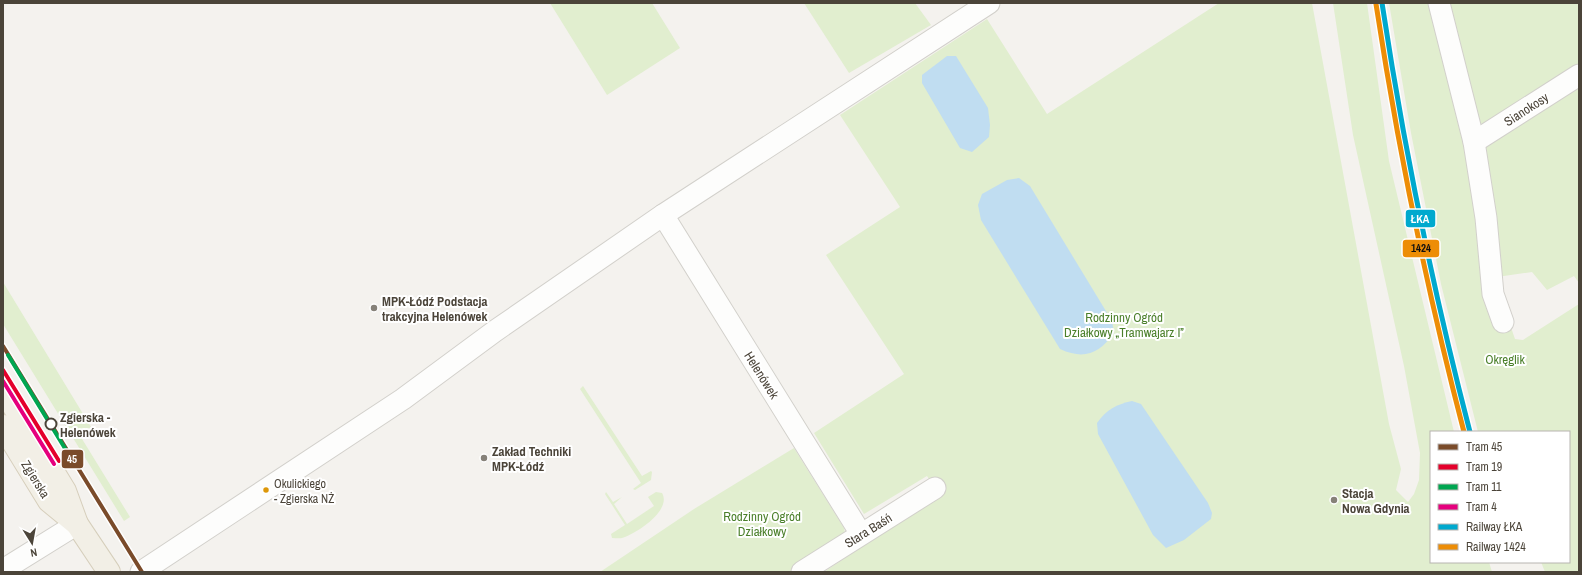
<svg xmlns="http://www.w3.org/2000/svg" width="1582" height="575" font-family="'Archivo Narrow',sans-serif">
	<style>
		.green { fill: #e1eecf }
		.water { fill: #c0ddf1 }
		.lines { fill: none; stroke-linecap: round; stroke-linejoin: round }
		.minor-casing { stroke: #d2d0cb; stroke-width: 23 }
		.major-casing { stroke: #d6cebb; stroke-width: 24 }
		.minor { stroke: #fdfdfc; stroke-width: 21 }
		.major { stroke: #f2efe6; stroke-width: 22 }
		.rail-1-casing { stroke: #fff; stroke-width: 8 }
		.rail-2-casing { stroke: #fff; stroke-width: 8 }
		.rail-1 { stroke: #00a9ce; stroke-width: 5 }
		.rail-2 { stroke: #ed8d06; stroke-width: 5 }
		.tram-1-casing { stroke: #fff; stroke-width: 7 }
		.tram-2-casing { stroke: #fff; stroke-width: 7 }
		.tram-3-casing { stroke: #fff; stroke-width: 7 }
		.tram-4-casing { stroke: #fff; stroke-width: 7 }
		.tram-1 { stroke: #7a4b2a; stroke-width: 4 }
		.tram-2 { stroke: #e4002b; stroke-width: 4 }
		.tram-3 { stroke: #00a651; stroke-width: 4 }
		.tram-4 { stroke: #e5007d; stroke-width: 4 }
		.poi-dot { fill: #868178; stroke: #fff; stroke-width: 1.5 }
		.stop-dot { fill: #fff; stroke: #4b4439; stroke-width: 2 }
		.bus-dot { fill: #dd9709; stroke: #fff; stroke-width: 1.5 }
		.labels { text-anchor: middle; stroke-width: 4; stroke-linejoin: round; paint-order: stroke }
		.bus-label { font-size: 12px; fill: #4b4439; stroke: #fff; text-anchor: start }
		.street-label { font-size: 13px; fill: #4b4439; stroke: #fff }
		.poi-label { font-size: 13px; font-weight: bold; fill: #4b4439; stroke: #fff; text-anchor: start }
		.park-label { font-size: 13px; fill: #4a7f2a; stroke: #fff }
		.stop-label { font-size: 13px; font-weight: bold; fill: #4b4439; stroke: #fff; text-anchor: start }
		.line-badge { stroke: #fff; stroke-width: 1.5 }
		.badge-label { font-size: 11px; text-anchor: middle; font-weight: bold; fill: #fff }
		.pale-badge-label { font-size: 11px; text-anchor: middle; font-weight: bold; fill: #111 }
	</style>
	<rect width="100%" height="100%" fill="#f4f2ee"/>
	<g class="green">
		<path d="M550,3h102l28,45 -73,47z"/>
		<path d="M804,3h111l16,22 -82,48z"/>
		<path d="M1219,3h93l77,421 12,45 -5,21 12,12 6,-8 5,-14 1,-27 -16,-87 -51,-231 -20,-132h34l22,158 65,271h-23v130h58l3,10h-668l115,-77 -12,-19 -63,38 -50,-81 90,-59 -78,-119 74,-48 -60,-92 147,-96 60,95z"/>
		<path d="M1389,3h190v63l-81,54 -27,6 4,23 104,-65v199l-5,-7 -27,14 -15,-18 -35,5 2,16 16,46 8,1 56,-36v268h-34l-4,-10h28v-130h-91l-37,-148 -30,-151z"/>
		<path d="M3,282l88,145 -12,7 51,83 -6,4 -121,-197z"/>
		<path d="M583,386l59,90 9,-5 1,1 -1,8 -16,10 -2,-1 8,-6 -61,-94z"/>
		<path d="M794,448l50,80 1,5 -4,6 -51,33h-190l94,-63z"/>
		<path d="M606,492l7,10 9,-5 -8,7 13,20 27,-18 -6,-9 8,-5 6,1c10,17 -24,39 -37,44 -4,2 -8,1 -13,1l-1,-4 14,-9 -20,-31z"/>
	</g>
	<g class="water">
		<path d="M947,56h9l32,52 2,17 -1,12 -17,15 -12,-4 -38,-65v-8z"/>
		<path d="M1019,178l11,8 82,135 2,12c-15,21 -30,27 -54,16l-79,-129 -3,-15 4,-11 25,-14z"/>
		<path d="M1132,401l9,3 67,99 4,10 -1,6 -27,21 -18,8 -13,-13 -55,-101 -1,-11c9,-13 20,-19 35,-22z"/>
	</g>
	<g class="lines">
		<g class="minor-casing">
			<g id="minor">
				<path d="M1439,3l35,139 12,76 7,76 10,28"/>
				<path d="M1474,142l105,-67"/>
				<path d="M663,215l198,319"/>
				<path d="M3,570l74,-46"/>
				<path d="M141,572l262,-173 92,-68 168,-116 326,-212"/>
				<path d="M802,572l133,-84"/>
			</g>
		</g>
		<g class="major-casing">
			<g id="major">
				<path d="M3,389l62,102 12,33"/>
				<path d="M3,426l46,75 28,23 32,48"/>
			</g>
		</g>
		<use href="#minor" class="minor"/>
		<use href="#major" class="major"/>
		<g class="rail-1-casing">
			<path id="rail-1" d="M1382,3c22,145 51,287 88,429"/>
		</g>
		<g class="rail-2-casing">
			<path id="rail-2" d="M1376,4c22,144 51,287 88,428"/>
		</g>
		<use href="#rail-1" class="rail-1"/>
		<use href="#rail-2" class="rail-2"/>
		<g class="tram-1-casing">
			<path id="tram-1" d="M3,346l139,226"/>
		</g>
		<g class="tram-2-casing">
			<path id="tram-2" d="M3,370l56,91"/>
		</g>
		<g class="tram-3-casing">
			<path id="tram-3" d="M8,355l61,100"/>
		</g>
		<g class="tram-4-casing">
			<path id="tram-4" d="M3,381l51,83"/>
		</g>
		<use href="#tram-1" class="tram-1"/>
		<use href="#tram-2" class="tram-2"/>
		<use href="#tram-3" class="tram-3"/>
		<use href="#tram-4" class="tram-4"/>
	</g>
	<g class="poi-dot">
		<circle cx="374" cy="308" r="4"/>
		<circle cx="484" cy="458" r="4"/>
		<circle cx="1334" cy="500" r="4"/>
	</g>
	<circle class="stop-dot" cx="51" cy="424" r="5.5"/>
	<circle class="bus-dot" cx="266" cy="490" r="3.5"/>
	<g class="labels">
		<g class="bus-label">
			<text x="274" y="488">Okulickiego<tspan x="274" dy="15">- Zgierska NŻ</tspan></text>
		</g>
		<g class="street-label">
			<text transform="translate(1526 109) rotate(-33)" y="5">Sianokosy</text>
			<text transform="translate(762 375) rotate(58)" y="5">Helenówek</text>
			<text transform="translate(36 479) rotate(58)" y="5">Zgierska</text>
			<text transform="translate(868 530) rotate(-32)" y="5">Stara Baśń</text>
		</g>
		<g class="poi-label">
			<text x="382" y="306">MPK-Łódź Podstacja<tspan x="382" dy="15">trakcyjna Helenówek</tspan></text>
			<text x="492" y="456">Zakład Techniki<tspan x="492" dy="15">MPK-Łódź</tspan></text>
			<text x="1342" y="498">Stacja<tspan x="1342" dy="15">Nowa Gdynia</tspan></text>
		</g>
		<g class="park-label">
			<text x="1124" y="322">Rodzinny Ogród<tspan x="1124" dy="15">Działkowy „Tramwajarz I”</tspan></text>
			<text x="1505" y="364">Okręglik</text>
			<text x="762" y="521">Rodzinny Ogród<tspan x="762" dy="15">Działkowy</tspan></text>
		</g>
		<g class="stop-label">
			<text x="60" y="422">Zgierska -<tspan x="60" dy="15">Helenówek</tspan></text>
		</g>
	</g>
	<g class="line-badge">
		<rect x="1405" y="209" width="31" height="19" rx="4" fill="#00a9ce"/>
		<rect x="1402" y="239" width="38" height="19" rx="4" fill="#ed8d06"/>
		<rect x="61" y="449" width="23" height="20" rx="4" fill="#7a4b2a"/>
	</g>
	<g class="badge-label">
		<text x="1420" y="223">ŁKA</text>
		<text x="72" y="463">45</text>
	</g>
	<g class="pale-badge-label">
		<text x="1421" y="252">1424</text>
	</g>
	<rect width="1582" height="575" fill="none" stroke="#4b4439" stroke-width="8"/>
	<rect x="1430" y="431" width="140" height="132" fill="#ffffff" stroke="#b7b4b0"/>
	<rect x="1438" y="444" width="20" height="6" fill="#7a4b2a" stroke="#b7b4b0"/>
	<text x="1466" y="451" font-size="12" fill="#4b4439">Tram 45</text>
	<rect x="1438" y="464" width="20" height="6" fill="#e4002b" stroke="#b7b4b0"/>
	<text x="1466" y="471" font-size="12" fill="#4b4439">Tram 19</text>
	<rect x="1438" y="484" width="20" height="6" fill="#00a651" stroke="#b7b4b0"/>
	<text x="1466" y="491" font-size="12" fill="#4b4439">Tram 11</text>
	<rect x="1438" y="504" width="20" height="6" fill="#e5007d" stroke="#b7b4b0"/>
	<text x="1466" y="511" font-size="12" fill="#4b4439">Tram 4</text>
	<rect x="1438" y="524" width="20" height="6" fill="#00a9ce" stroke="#b7b4b0"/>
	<text x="1466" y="531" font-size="12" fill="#4b4439">Railway ŁKA</text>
	<rect x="1438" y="544" width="20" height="6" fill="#ed8d06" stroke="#b7b4b0"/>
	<text x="1466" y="551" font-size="12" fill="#4b4439">Railway 1424</text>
	<g transform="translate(32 543) rotate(169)" stroke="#ffffff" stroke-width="3" paint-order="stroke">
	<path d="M0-3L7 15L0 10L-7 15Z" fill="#4b4439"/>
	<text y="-6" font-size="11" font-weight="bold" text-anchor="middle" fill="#4b4439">N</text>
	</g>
</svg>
